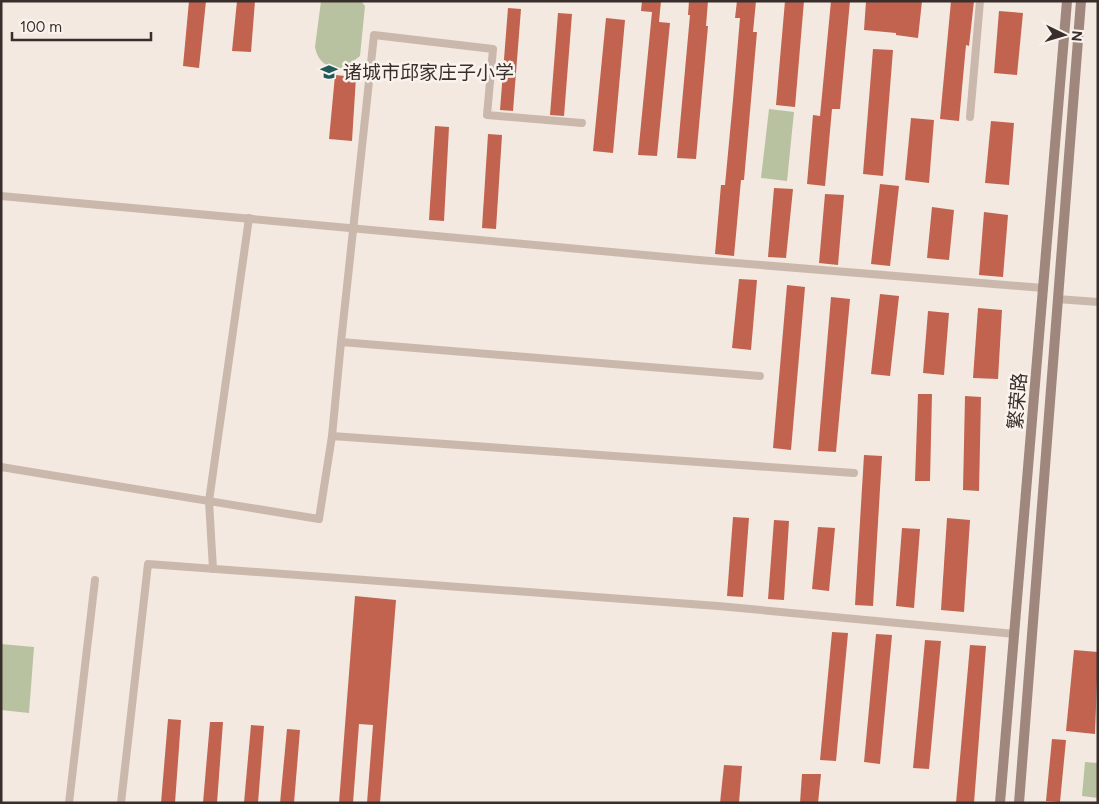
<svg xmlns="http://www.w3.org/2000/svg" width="1099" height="804" font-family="Figtree,'Noto Sans SC',sans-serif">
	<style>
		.green { fill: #b9c2a0 }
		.building { fill: #c2634f }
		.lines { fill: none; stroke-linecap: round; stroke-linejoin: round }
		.street { stroke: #cbb8ac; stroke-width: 8 }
		.secondary { stroke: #9f877d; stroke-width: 10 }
		.labels { text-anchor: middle; stroke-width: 5; stroke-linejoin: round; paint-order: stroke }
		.poi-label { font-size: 19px; fill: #392e2b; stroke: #faf3ed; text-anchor: start }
		.street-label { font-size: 19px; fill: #392e2b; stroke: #faf3ed }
	</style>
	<rect width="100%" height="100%" fill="#f3e9e0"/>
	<g class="green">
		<path d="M321,1h40l4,5 -5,50 -17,13c-15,-1 -25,-6 -28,-22z"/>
		<path d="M769,109l25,3 -7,69 -26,-3z"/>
		<path d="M1,644l33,3 -5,66 -28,-3z"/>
		<path d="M1085,762l13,1v35l-16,-2z"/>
	</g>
	<g class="building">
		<path d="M189,1h17l-7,67 -16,-2z"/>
		<path d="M237,1h18l-4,51 -19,-1z"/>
		<path d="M642,1h19l-2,21 11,1 -13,133 -19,-1 14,-143 -11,-1z"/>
		<path d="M689,1h19l-2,25h2l-12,133 -19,-1 13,-143h-2z"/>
		<path d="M737,1h19l-3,31h4l-13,148h-3l-7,76 -19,-2 6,-69h4l8,-85 7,-82h-5z"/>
		<path d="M785,1h19l-9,106 -19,-2z"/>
		<path d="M831,1h19l-10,108h-8l-7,77 -18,-2 6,-69 7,1z"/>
		<path d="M866,1h56l-4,37 -22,-3v-2l-32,-3z"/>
		<path d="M951,1h23l-5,45 -3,-1 -7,76 -19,-2z"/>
		<path d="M508,8l13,1 -8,102 -13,-1z"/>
		<path d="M999,11l24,2 -6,62 -23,-2z"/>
		<path d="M558,13l14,1 -8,102 -14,-1z"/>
		<path d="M606,18l19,2 -12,133 -20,-2z"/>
		<path d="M873,49l20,1 -10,126 -20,-2z"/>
		<path d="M335,75l21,2 -4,64 -23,-2z"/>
		<path d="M911,118l23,2 -5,63 -24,-3z"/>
		<path d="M991,121l23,2 -5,62 -24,-2z"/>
		<path d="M435,126l14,1 -5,94 -15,-1z"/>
		<path d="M488,134l14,1 -6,94 -14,-1z"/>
		<path d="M880,184l19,2 -9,80 -19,-2z"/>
		<path d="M774,188l19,1 -7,69 -18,-1z"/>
		<path d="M825,194l19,1 -6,70 -19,-2z"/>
		<path d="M932,207l22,3 -5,50 -22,-2z"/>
		<path d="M984,212l24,3 -5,62 -24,-2z"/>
		<path d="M739,279l18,1 -6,70 -19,-2z"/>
		<path d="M787,285l18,2 -14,163 -18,-2z"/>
		<path d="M880,294l19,2 -9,80 -19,-2z"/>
		<path d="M831,297l19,2 -14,153 -18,-1z"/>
		<path d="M978,308l24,2 -4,69 -25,-1z"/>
		<path d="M928,311l21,2 -5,62 -21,-2z"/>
		<path d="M918,394h14l-2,87h-15z"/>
		<path d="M965,396l16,1 -2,94 -16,-1z"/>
		<path d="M864,455l18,1 -9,150 -18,-1z"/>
		<path d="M733,517l16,1 -6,79 -16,-1z"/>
		<path d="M947,518l23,2 -6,92 -23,-2z"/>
		<path d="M774,520l15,1 -5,79 -16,-1z"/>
		<path d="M818,527l17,1 -6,63 -17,-2z"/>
		<path d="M902,528l18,1 -6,79 -18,-2z"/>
		<path d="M355,596l41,4 -16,203h-13l6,-78 -14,-1 -6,79h-14z"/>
		<path d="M832,632l16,1 -12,128 -16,-1z"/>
		<path d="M876,634l16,1 -12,129 -16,-2z"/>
		<path d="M925,640l16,1 -12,128 -16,-1z"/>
		<path d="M970,645l16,1 -12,157h-18z"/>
		<path d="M1074,650l24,2 -3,82 -29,-3z"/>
		<path d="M168,719l13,1 -6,83h-14z"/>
		<path d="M210,722h13l-6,81h-14z"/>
		<path d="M251,725l13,1 -6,77h-14z"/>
		<path d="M287,729l13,1 -6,73h-14z"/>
		<path d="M1052,739l14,1 -6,62 -14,-1z"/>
		<path d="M724,765l18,1 -3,37h-19z"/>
		<path d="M802,774h19l-3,29h-18z"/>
	</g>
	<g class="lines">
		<g class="street">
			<path d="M970,117l10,-116"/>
			<path d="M1,196l698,64 344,28"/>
			<path d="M1057,299l41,3"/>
			<path d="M341,342l33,-307 119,14 -6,66 95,8"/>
			<path d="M332,436l9,-94 419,34"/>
			<path d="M1,467l318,52 13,-83 522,37"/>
			<path d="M213,569l-4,-68 40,-283"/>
			<path d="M69,803l26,-223"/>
			<path d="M121,803l27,-239 570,42 297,28"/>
		</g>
		<g class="secondary">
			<path d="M1000,803l67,-802"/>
			<path d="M1019,803l62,-802"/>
		</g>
	</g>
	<defs>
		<g id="school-bare" transform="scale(1.35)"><path d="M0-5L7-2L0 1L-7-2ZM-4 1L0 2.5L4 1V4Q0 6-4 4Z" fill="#215a5a" stroke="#faf3ed" stroke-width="2.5" paint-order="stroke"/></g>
	</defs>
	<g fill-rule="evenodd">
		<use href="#school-bare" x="329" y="72"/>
	</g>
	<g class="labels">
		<g class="poi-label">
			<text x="343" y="79">诸城市邱家庄子小学</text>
		</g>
		<g class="street-label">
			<text transform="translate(1017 401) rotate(-85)" y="7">繁荣路</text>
		</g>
	</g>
	<rect width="1099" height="804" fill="none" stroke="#392e2b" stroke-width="5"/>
	<g transform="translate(1064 35) rotate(95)" stroke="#faf3ed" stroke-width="4" paint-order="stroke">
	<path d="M0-4L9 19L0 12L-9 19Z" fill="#392e2b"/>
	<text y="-8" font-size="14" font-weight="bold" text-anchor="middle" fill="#392e2b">N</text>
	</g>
	<path d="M12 32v8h139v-8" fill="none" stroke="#392e2b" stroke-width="2.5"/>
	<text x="20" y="32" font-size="15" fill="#392e2b" stroke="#faf3ed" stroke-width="4" paint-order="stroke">100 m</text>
</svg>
